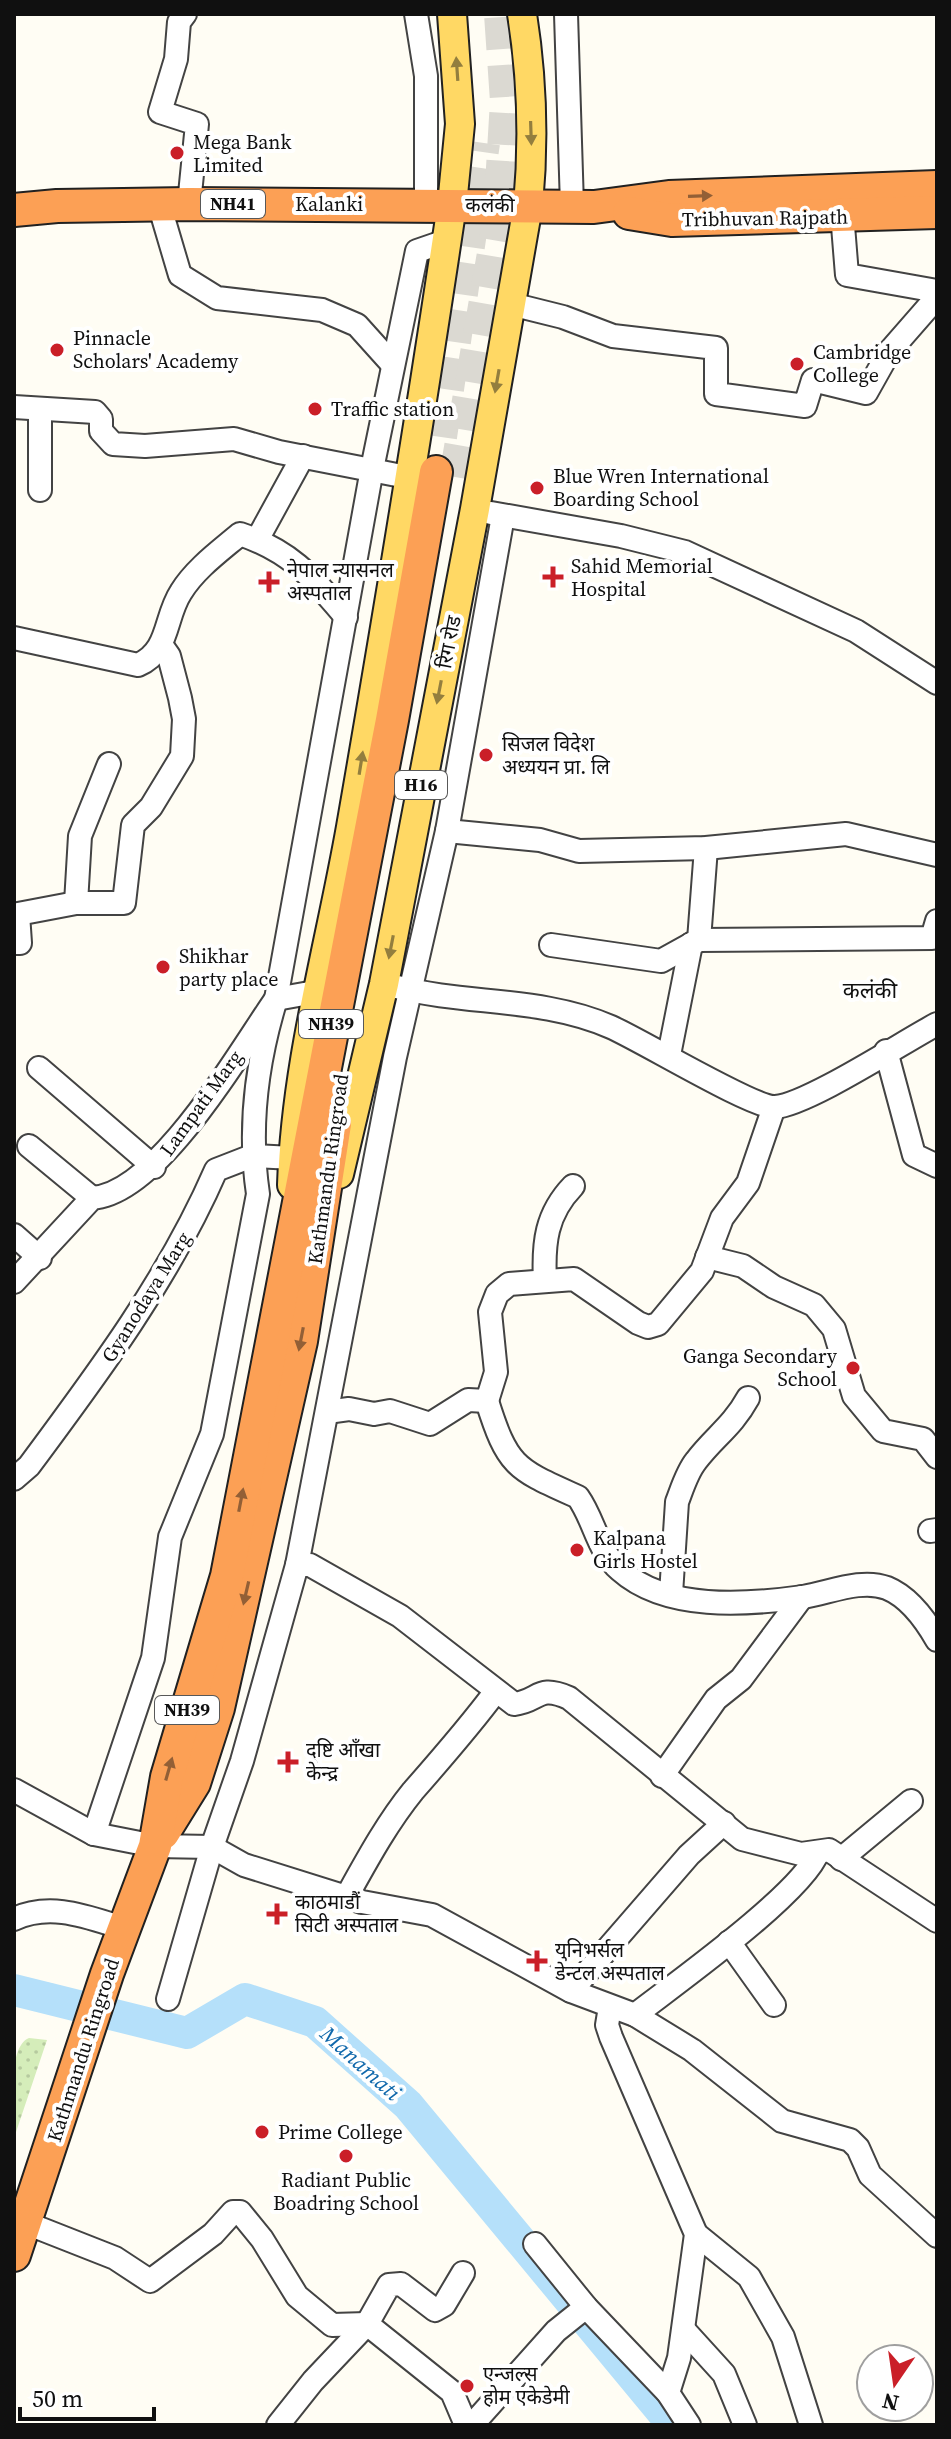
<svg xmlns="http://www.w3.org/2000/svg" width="951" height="2439" font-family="'Source Serif 4','Noto Sans Devanagari',serif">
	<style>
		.grass { fill: url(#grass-dots) }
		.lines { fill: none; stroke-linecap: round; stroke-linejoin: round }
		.river { stroke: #b5e0fa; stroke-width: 32 }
		.highway-tunnel { stroke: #dbd9d2; stroke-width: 32; stroke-dasharray: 32 16; stroke-linecap: butt }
		.minor-casing { stroke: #434343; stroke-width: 26 }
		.major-casing { stroke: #212121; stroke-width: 32 }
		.highway-casing { stroke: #212121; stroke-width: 36 }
		.minor { stroke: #fff; stroke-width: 22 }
		.major { stroke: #ffd864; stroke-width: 28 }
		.highway { stroke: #fca055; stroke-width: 32 }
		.oneway { fill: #937e3e }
		.oneway2 { fill: #925f36 }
		.poi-dot { fill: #ca1f28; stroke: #fff; stroke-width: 3 }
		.labels { text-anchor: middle; stroke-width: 8; stroke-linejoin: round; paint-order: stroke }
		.shield { fill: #fff; stroke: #585858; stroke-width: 2 }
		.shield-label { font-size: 18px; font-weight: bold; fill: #101010 }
		.poi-label { font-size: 20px; fill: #101010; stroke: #fff; text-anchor: start }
		.street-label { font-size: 20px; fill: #101010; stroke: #fff }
		.neighbourhood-label { font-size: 22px; fill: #101010; stroke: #fff }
		.water-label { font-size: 22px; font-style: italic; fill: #1068ab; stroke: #fff }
	</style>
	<defs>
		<pattern id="grass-dots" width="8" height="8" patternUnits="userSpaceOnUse" patternTransform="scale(2)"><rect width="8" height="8" fill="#d5edba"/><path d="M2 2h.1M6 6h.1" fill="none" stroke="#b6ca9f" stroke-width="1.8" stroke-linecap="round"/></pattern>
	</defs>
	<rect width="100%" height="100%" fill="#fffdf4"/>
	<path class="grass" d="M29,2038l18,2 -33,98c0,-23 -8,-91 15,-100z"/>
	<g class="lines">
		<path class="river" d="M14,1990l173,43 58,-34 70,23 93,83 265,320"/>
		<g class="highway-tunnel">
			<path d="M441,437l43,-294"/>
			<path d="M455,477l44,-259 7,-117 -6,-87"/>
		</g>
		<g class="minor-casing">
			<g id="minor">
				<path d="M185,14l-6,8 -3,37 -16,53 37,12 -8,80"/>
				<path d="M416,14l10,62v128"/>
				<path d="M566,14l6,192"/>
				<path d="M841,201l6,74 90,16"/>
				<path d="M159,204l21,71 37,23 105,12 35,15 36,40"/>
				<path d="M511,304l52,13 50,19 103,12v46l89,12 8,-26 53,13 23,-41 48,-55"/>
				<path d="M14,407l81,5 6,7v12l12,13 32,2 89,-7 45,13 128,25"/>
				<path d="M40,410v80"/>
				<path d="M491,513l130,23 64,16 171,79 81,52"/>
				<path d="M257,540l46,-84"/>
				<path d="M14,638l124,27c32,-14 26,-47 43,-73 14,-23 39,-41 59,-58 52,18 71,42 106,83"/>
				<path d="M447,831l93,9 39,11 127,-3 140,-14 91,21"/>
				<path d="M76,903l4,-67 29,-72"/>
				<path d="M699,940l7,-92"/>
				<path d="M14,943h6l-2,-29 58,-11h48l9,-78 18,-18 31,-51 2,-37 -4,-21 -11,-42 -7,-10"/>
				<path d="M551,945l110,16 38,-21 233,-2 5,-17"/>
				<path d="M397,987c70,18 146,10 214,40 30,13 142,81 164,80 32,-2 128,-65 162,-83"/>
				<path d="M886,1051l28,104 23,11"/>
				<path d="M669,1055l22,-111"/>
				<path d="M39,1068l115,99"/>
				<path d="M29,1146l63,52"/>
				<path d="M14,1235l26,23"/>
				<path d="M707,1257l36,9 31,21 40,18 20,24 20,67 29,35 40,8 14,18"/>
				<path d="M545,1281c-2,-38 1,-67 28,-95"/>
				<path d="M14,1282l78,-84c66,-4 147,-146 184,-199l39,-7"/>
				<path d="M487,1401c21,67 29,68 91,96 17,24 19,53 42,73 46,41 126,35 183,27 26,-4 58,-19 84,-9 22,9 38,31 50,52"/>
				<path d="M487,1401l9,-29 -6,-60 7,-18 12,-10 65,-5 64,44 10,4 10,-3 44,-53 20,-53 26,-35 26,-76"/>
				<path d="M327,1412l22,-3 25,5 16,-3 40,13 38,-24 19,1"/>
				<path d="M14,1479l15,-13c70,-94 140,-188 187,-296l36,-14 41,2"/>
				<path d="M930,1531l7,-1"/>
				<path d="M297,1565h13l90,51 114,88c26,-3 23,-20 55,-6l173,141 59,15 28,-4 108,71"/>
				<path d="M671,1594l6,-92c5,-13 10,-30 19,-41 18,-24 36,-34 52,-63"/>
				<path d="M662,1776l54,-77 25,-20 61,-82"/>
				<path d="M14,1790l80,44 61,12 57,1 32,18 118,37 70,13 139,76 64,24 57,35 90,71 68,19 8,8 12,27 67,61"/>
				<path d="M94,1834l59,-176 17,-121 42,-103 46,-240c-10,-67 -2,-130 18,-195l96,-530 45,-218 29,-10"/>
				<path d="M841,1859l70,-58"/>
				<path d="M347,1896c20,-36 40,-73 66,-105 29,-33 57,-65 83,-100"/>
				<path d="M14,1919c37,-17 73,-2 109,9"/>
				<path d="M729,1942l45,63"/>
				<path d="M571,1991l118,-136 35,-32"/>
				<path d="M168,1999l44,-152 30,-86 55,-196 98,-508 52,-226 56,-315"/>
				<path d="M610,2007l-3,18 4,12 85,197 -17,124 -11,35"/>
				<path d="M635,2015c40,-31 168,-122 183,-163"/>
				<path d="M26,2223l89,35 35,23 63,-47 20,-22h7l22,27 35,57 35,29 35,-1 85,68 14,33"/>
				<path d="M696,2234l53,43 34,60 28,88"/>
				<path d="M535,2244l51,63 82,86 21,32"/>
				<path d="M684,2330l40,44 21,51"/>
				<path d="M278,2425l35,-44 54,-57 22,-39 12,-1 34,26 9,-5 19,-32"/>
				<path d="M472,2425l84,-94 30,-24"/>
			</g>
		</g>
		<g class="major-casing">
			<g id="major">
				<path d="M339,1174l45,-190 91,-475 53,-303c6,-64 4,-129 -6,-192"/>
				<path d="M292,1185c4,-123 38,-239 59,-358 36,-207 70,-414 101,-622l8,-81 -8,-110"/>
			</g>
		</g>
		<g class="highway-casing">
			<g id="highway">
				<path d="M14,210l43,-4 132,-2 405,3 75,-10 268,-10"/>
				<path d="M629,213l43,7 265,-8"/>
				<path d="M163,1833l31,-50 24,-75 83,-367 34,-217"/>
				<path d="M14,2255l93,-281 48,-128 12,-69 60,-201 165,-856 44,-248"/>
			</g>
		</g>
		<use href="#minor" class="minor"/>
		<use href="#major" class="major"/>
		<use href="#highway" class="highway"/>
	</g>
	<defs><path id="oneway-solid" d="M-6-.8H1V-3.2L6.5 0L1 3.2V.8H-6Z" transform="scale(2)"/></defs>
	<g class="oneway">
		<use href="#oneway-solid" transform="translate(457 69) rotate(-94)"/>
		<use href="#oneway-solid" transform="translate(531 133) rotate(88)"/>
		<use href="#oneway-solid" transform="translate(497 381) rotate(100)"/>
		<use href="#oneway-solid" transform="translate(439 692) rotate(101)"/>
		<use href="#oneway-solid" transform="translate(361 763) rotate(-81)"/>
		<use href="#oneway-solid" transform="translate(391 947) rotate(101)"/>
	</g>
	<g class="oneway2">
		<use href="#oneway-solid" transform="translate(700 196) rotate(-2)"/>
		<use href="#oneway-solid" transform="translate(301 1339) rotate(101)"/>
		<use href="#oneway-solid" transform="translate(241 1500) rotate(-79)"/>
		<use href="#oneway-solid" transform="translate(246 1593) rotate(103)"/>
		<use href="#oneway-solid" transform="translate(169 1769) rotate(-74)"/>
	</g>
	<g class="poi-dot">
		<circle cx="177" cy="153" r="8"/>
		<circle cx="57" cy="350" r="8"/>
		<circle cx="797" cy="364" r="8"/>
		<circle cx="315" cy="409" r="8"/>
		<circle cx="537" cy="488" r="8"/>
		<path d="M549 565h8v8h8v8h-8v8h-8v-8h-8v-8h8z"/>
		<path d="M265 570h8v8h8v8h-8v8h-8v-8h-8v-8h8z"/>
		<circle cx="486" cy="755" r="8"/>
		<circle cx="163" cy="967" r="8"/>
		<circle cx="853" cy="1368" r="8"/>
		<circle cx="577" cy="1550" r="8"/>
		<path d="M284 1750h8v8h8v8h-8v8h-8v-8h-8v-8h8z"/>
		<path d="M273 1902h8v8h8v8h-8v8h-8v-8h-8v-8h8z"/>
		<path d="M533 1949h8v8h8v8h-8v8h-8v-8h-8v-8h8z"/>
		<circle cx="262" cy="2132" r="8"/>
		<circle cx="346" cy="2156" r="8"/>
		<circle cx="467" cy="2386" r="8"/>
	</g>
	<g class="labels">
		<g class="shield">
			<rect x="201" y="190" width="64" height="28" rx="6"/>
			<rect x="395" y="771" width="52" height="28" rx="6"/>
			<rect x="299" y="1010" width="64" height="28" rx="6"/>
			<rect x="155" y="1696" width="64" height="28" rx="6"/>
		</g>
		<g class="shield-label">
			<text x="233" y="210">NH41</text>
			<text x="421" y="791">H16</text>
			<text x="331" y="1030">NH39</text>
			<text x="187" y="1716">NH39</text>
		</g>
		<g class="poi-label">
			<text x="193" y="149">Mega Bank<tspan x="193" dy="23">Limited</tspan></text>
			<text x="73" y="345">Pinnacle<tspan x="73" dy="23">Scholars' Academy</tspan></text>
			<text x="813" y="359">Cambridge<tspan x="813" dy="23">College</tspan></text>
			<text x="331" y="416">Traffic station</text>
			<text x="553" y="483">Blue Wren International<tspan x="553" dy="23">Boarding School</tspan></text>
			<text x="571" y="573">Sahid Memorial<tspan x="571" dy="23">Hospital</tspan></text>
			<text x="287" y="577">नेपाल न्यासनल<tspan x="287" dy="23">अस्पताल</tspan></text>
			<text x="502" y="751">सिजल विदेश<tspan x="502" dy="23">अध्ययन प्रा. लि</tspan></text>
			<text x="179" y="963">Shikhar<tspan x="179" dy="23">party place</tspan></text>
			<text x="837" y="1363" text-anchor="end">Ganga Secondary<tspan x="837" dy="23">School</tspan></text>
			<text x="593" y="1545">Kalpana<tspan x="593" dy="23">Girls Hostel</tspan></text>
			<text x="306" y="1757">द्ष्टि आँखा<tspan x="306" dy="23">केन्द्र</tspan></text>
			<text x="295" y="1909">काठमाडौं<tspan x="295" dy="23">सिटी अस्पताल</tspan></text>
			<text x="555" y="1957">युनिभर्सल<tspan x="555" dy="23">डेन्टल अस्पताल</tspan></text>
			<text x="278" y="2139">Prime College</text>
			<text x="346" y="2187" text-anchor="middle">Radiant Public<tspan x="346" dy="23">Boadring School</tspan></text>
			<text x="483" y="2381">एन्जल्स<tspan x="483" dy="23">होम एकेडेमी</tspan></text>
		</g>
		<g class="street-label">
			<text x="329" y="211">Kalanki</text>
			<text x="490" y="212">कलंकी</text>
			<text transform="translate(765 218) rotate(-1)" y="7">Tribhuvan Rajpath</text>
			<text transform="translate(449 642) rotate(-79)" y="7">रिंग रोड</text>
			<text transform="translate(201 1103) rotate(-54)" y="7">Lampati Marg</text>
			<text transform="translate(328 1169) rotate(-82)" y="7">Kathmandu Ringroad</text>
			<text transform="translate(146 1297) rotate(-58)" y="7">Gyanodaya Marg</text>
			<text transform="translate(83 2050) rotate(-72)" y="7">Kathmandu Ringroad</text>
		</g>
		<g class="neighbourhood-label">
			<text x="870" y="998">कलंकी</text>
		</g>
		<g class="water-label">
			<text transform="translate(361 2063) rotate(42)" y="8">Manamati</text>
		</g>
	</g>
	<rect width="951" height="2439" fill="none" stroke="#101010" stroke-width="32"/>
	<g transform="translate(895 2383) rotate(193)"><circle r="38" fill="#ffffff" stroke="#9f9f9f" stroke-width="2"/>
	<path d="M0-6L14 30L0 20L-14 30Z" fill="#ca1f28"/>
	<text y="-12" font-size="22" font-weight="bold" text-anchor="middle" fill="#101010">N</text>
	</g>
	<path d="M20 2407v12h134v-12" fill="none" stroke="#101010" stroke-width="4"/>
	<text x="32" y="2407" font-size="24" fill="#101010" stroke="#ffffff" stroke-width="6" paint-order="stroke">50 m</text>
</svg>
